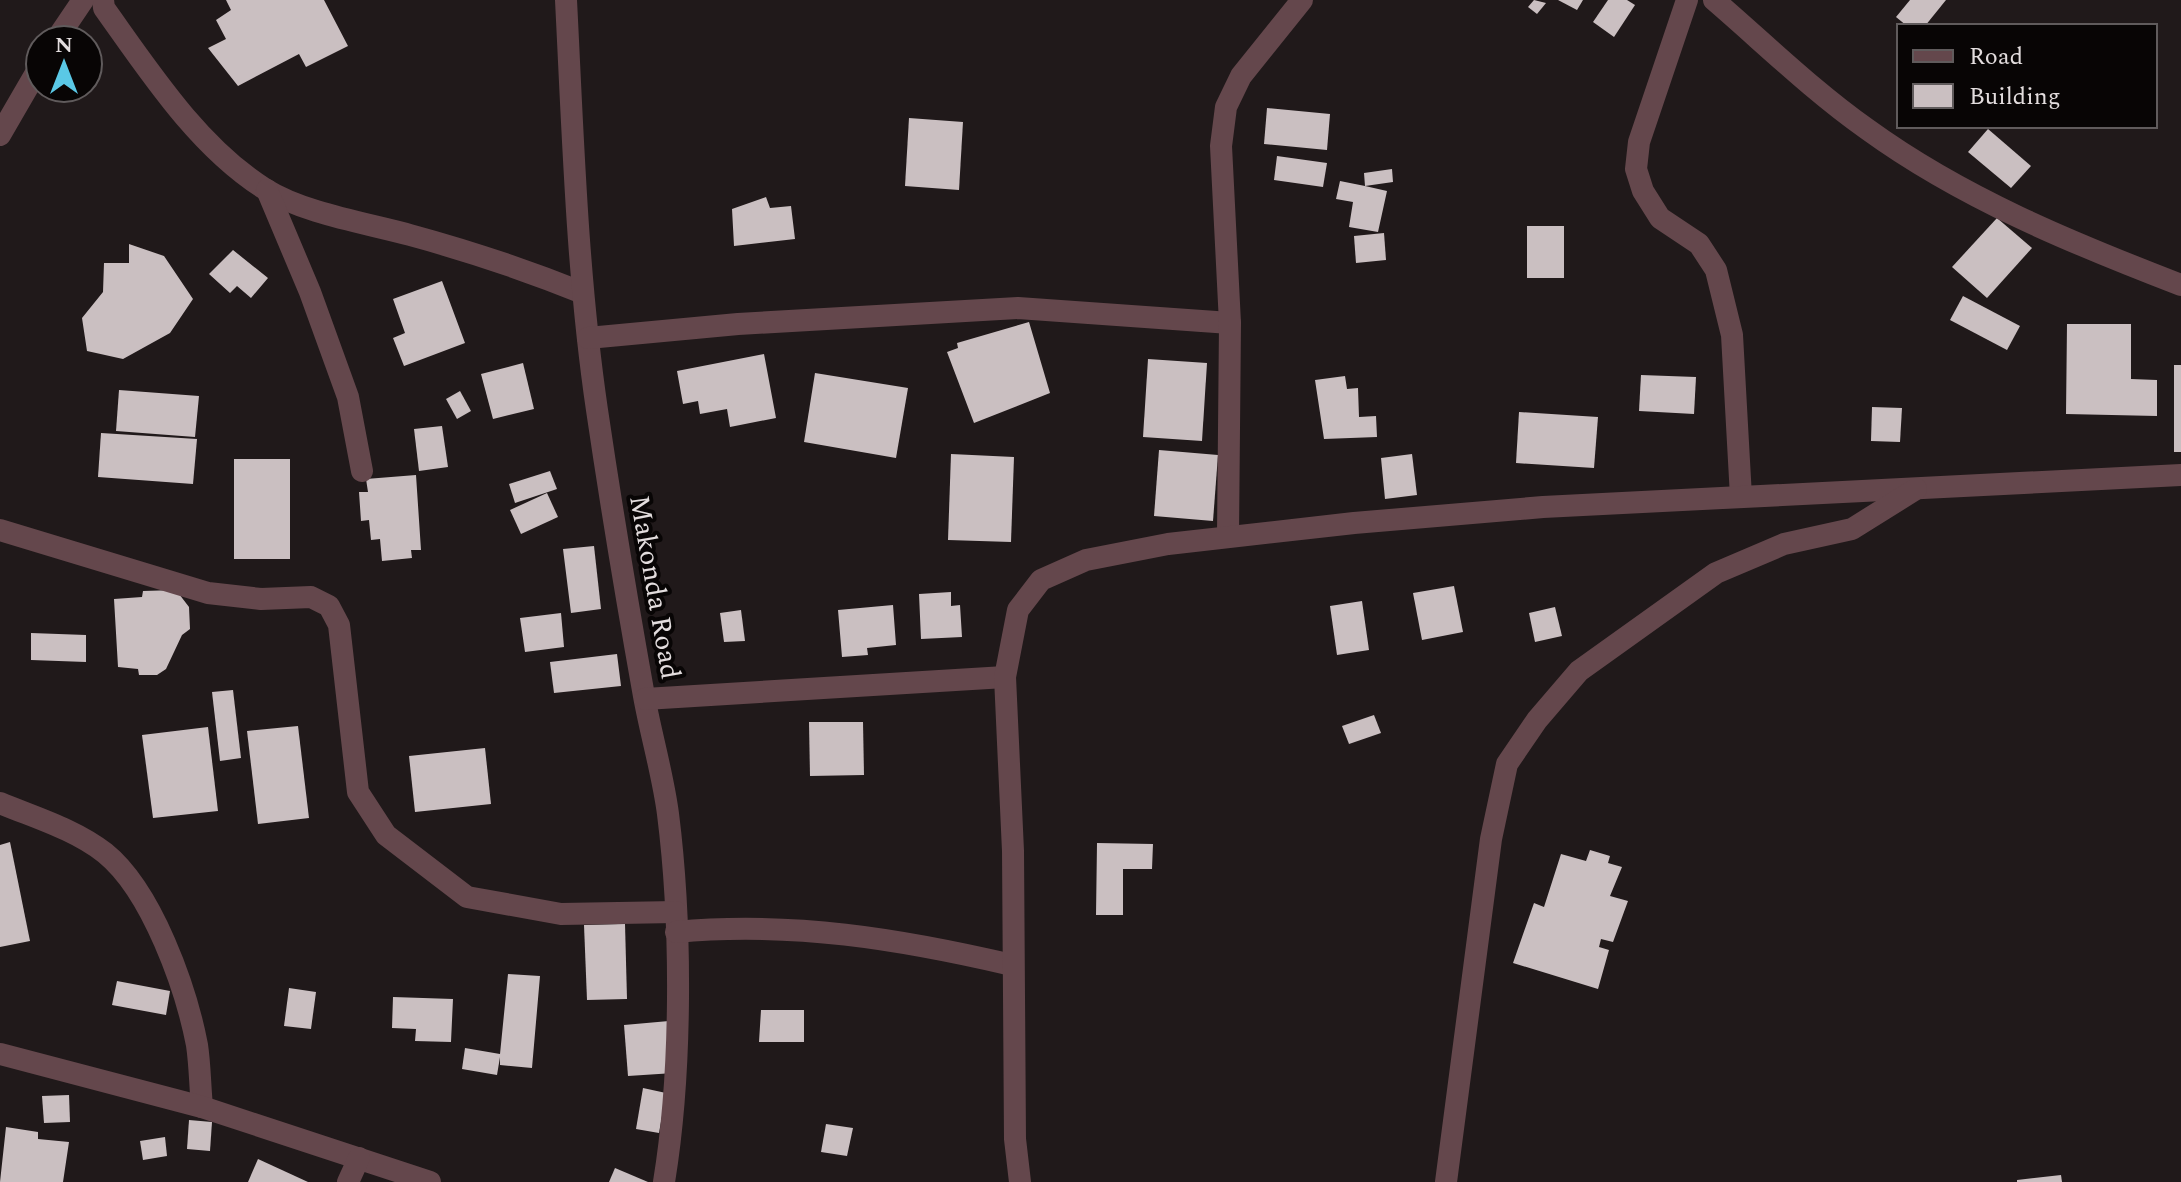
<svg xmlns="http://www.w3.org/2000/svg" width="2181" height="1182" font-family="Spectral,serif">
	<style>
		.building { fill: #cabfc1 }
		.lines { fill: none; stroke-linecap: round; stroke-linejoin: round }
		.minor { stroke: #64474c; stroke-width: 22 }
		.labels { text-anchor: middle; stroke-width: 8; stroke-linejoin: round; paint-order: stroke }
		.street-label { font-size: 28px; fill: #e3ddde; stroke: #080505 }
	</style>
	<rect width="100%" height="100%" fill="#20191a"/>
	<g class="building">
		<path d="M226,0h98l24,46 -42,21 -7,-13 -61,32 -30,-38 18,-9 -10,-19 15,-10z"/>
		<path d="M1534,0l12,3 -9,11 -9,-7z"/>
		<path d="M1558,0h25l-6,10z"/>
		<path d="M1608,0h19l8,5 -21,32 -21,-15z"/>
		<path d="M1910,0h36l-21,26h-18l-11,-9z"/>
		<path d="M1267,108l63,6 -3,36 -63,-6z"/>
		<path d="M909,118l54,4 -4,68 -54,-4z"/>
		<path d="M1988,129l43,37 -20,22 -43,-36z"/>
		<path d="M1277,156l50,7 -4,24 -49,-7z"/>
		<path d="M1392,169l1,13 -28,4 22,5 -9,41 -29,-5 4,-25 -17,-3 4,-18 25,5 -1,-13z"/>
		<path d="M766,197l4,11 21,-2 4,33 -61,7 -2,-37z"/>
		<path d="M1997,218l35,30 -45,50 -35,-31z"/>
		<rect x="1527" y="226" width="37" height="52"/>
		<path d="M1384,233l2,27 -30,3 -2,-27z"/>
		<path d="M129,244l35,12 29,43 -23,34 -47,26 -36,-8 -5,-33 21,-26 1,-29h25z"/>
		<path d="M233,250l35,28 -17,20 -14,-12 -7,7 -21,-19z"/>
		<path d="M442,281l23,62 -61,23 -11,-28 12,-5 -12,-34z"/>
		<path d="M1963,296l57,30 -13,24 -57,-30z"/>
		<path d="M1029,322l21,71 -76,30 -27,-71 11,-4 -1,-5z"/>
		<path d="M2067,324h64v55l26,1v36l-91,-2z"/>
		<path d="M764,354l12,64 -46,9 -3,-18 -27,5 -2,-13 -15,3 -6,-33z"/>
		<path d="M1148,359l59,4 -5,78 -59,-4z"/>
		<path d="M523,363l11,46 -41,10 -12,-45z"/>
		<rect x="2174" y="365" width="7" height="87"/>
		<path d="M815,373l93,15 -12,70 -92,-16z"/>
		<path d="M1641,375l55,2 -2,37 -55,-3z"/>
		<path d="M1345,376l2,13 11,-1 1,29 17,-1 1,21 -53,2 -9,-59z"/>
		<path d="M119,390l80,6 -4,41 -79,-6z"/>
		<path d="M460,391l11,20 -14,8 -11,-20z"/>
		<path d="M1872,407l30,1 -2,34 -29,-1z"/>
		<path d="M1519,412l79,5 -4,51 -78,-5z"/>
		<path d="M442,426l6,41 -29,4 -5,-42z"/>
		<path d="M101,433l96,6 -4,45 -95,-7z"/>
		<path d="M1159,450l59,5 -5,66 -59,-5z"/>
		<path d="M951,454l63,3 -3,85 -63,-2z"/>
		<path d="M1412,454l5,41 -32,4 -4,-41z"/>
		<rect x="234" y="459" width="56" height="100"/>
		<path d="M550,471l7,18 -42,14 -6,-19z"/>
		<path d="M416,475l5,75h-10l1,8 -30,3 -2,-22 -9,1 -2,-20 -8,1 -2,-29h9l-2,-13z"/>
		<path d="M547,493l11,24 -37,17 -11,-24z"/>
		<path d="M594,546l7,63 -30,4 -8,-64z"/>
		<path d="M1454,586l9,46 -41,8 -9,-47z"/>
		<path d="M176,590l13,17 1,22 -8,6 -16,34 -9,6h-18l-1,-6 -20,-2 -4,-68 28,-2 1,-6z"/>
		<path d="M951,592v14l9,-1 2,32 -41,2 -2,-45z"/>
		<path d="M1362,601l7,49 -32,5 -7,-49z"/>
		<path d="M893,605l3,40 -29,3 1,7 -26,2 -4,-47z"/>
		<path d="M1555,607l7,29 -27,6 -6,-29z"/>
		<path d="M741,610l4,31 -21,1 -4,-29z"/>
		<path d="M561,613l3,34 -39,5 -5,-34z"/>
		<path d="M31,633l55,2v27l-55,-2z"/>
		<path d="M617,654l4,32 -67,7 -4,-31z"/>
		<path d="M233,690l8,68 -21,3 -8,-69z"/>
		<path d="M1374,715l7,18 -32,11 -7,-18z"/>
		<path d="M809,722h54l1,53 -54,1z"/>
		<path d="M298,726l11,92 -51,6 -11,-93z"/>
		<path d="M208,727l10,84 -65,7 -11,-83z"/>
		<path d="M485,748l6,56 -76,8 -6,-56z"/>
		<path d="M10,842l20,99 -30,6v-102z"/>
		<path d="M1097,843l56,1 -1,25h-29v46h-27z"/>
		<path d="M1590,850l20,6 -2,7 14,4 -12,29 18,5 -15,41 -12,-3 -2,8 10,3 -11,39 -85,-26 21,-60 10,4 17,-53 25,7z"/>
		<path d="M625,924l2,75 -40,1 -3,-75z"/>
		<path d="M508,974l32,2 -8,92 -32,-3v-8l-3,18 -35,-6 3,-21 35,6z"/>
		<path d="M117,981l53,10 -4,24 -54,-10z"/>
		<path d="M289,988l27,4 -5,37 -27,-3z"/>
		<path d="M393,997l60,2 -2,43 -36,-1 1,-12 -24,-1z"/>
		<path d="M761,1010h43v32h-45z"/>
		<path d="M669,1021l5,52 -46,3 -4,-51z"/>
		<path d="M643,1088l23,5 -7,40 -23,-4z"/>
		<path d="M69,1095l1,27 -26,1 -2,-27z"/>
		<path d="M189,1120l23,2 -2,29 -23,-2z"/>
		<path d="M826,1124l27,4 -6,28 -26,-4z"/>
		<path d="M6,1127l32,5v7l31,3 -6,40h-63z"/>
		<path d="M165,1137l2,19 -24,4 -3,-19z"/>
		<path d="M258,1159l50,23h-60z"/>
		<path d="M615,1168l33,14h-39z"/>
		<path d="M2061,1175l1,7h-45v-2z"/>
	</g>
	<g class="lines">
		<g class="minor">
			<path d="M103,0l1,8c45,63 94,139 161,181 38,24 101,34 145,46 59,16 116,35 173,58"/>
			<path d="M566,0c7,137 11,274 31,410 14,95 30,191 47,286 7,39 19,79 24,118 14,111 14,258 -4,368"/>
			<path d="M1687,0l-48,142 -3,27 7,22 17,27 39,26 17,26 16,65 9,162"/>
			<path d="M1714,0c50,43 99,91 153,129 95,69 205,114 314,156"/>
			<path d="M56,40l27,-40"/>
			<path d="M0,135l40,-69"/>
			<path d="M267,190l43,102 38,105 14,74"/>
			<path d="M588,338l150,-14 280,-16 212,15"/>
			<path d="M0,530l208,63 53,6 50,-2 18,9 10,19 19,167 28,43 81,62 94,17 115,-2"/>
			<path d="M1228,535l2,-212 -9,-177 5,-39 15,-31 61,-76"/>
			<path d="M645,699l360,-22"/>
			<path d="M0,803c36,15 74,26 105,50 47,38 81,135 92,192 3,20 3,41 5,62"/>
			<path d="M676,932c115,-11 224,7 336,33"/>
			<path d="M0,1054l202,53 228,75"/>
			<path d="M348,1182l11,-24"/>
			<path d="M1020,1182l-5,-43 -2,-288 -8,-174 13,-67 23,-30 45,-20 82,-16 186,-21 189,-16 638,-32"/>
			<path d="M1446,1182l45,-343 16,-75 30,-44 42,-49 137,-98 68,-29 68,-15 64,-40"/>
		</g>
	</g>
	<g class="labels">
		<g class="street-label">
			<text transform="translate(656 587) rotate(80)" y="10">Makonda Road</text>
		</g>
	</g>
	<rect x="1897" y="24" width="260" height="104" fill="#080505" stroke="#605b5c" stroke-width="2"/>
	<rect x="1913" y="50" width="40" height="12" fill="#64474c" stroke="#605b5c" stroke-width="2"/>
	<text x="1969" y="64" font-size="24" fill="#e3ddde">Road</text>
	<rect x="1913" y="84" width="40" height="24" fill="#cabfc1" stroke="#605b5c" stroke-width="2"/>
	<text x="1969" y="104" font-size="24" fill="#e3ddde">Building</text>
	<g transform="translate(64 64)"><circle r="38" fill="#080505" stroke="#605b5c" stroke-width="2"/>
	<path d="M0-6L14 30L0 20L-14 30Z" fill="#5ac8e6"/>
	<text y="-12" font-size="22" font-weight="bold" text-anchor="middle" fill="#e3ddde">N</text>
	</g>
</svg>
